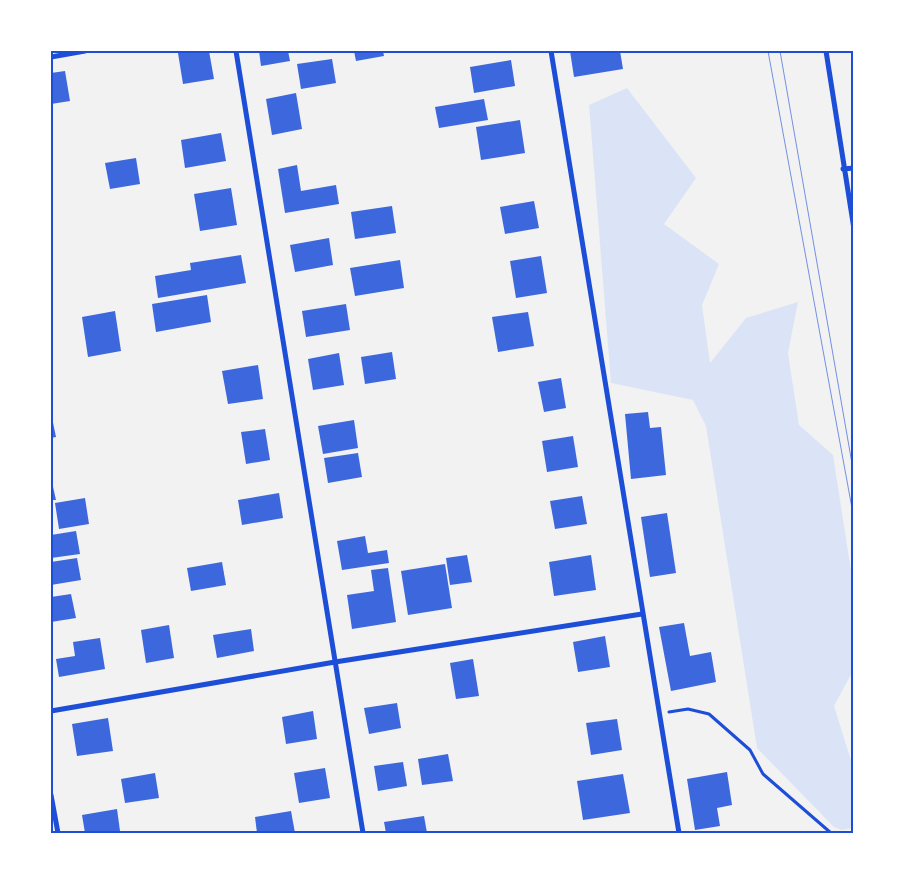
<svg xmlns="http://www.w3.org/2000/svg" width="905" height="884" font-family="'Fira Sans Condensed',sans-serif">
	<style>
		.green { fill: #dbe4f7 }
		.building { fill: #3d67dc }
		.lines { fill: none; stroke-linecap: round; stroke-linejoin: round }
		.path { stroke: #1d4ed8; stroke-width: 3 }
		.minor { stroke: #1d4ed8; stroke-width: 5 }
		.tram { stroke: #7290e2; stroke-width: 1 }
		.neatline { fill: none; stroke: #1d4ed8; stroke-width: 2 }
	</style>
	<rect width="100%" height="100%" fill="#f2f2f2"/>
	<path class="green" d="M627,88l69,90 -32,46 55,40 -17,41 8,58 36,-45 52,-16 -10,51 11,72 34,30 21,135v79l-20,37 20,64 -2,58 -10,2 -8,-3 -77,-79 -51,-322 -13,-26 -82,-17 -22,-278z"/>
	<g class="building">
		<path d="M188,51h21l5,28 -31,5 -5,-31z"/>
		<path d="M259,51h29l2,10 -29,5z"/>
		<path d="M354,51h29l1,5 -28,5z"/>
		<path d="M570,51h50l3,18 -49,8z"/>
		<path d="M332,59l4,24 -35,6 -4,-25z"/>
		<path d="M511,60l4,26 -41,7 -4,-26z"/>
		<path d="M65,71l5,30 -19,3v-31z"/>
		<path d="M296,93l6,36 -30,6 -6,-36z"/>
		<path d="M484,99l4,21 -49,8 -4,-21z"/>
		<path d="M520,120l5,33 -44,7 -5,-33z"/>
		<path d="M221,133l5,28 -41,7 -4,-28z"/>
		<path d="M136,158l4,26 -30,5 -5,-26z"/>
		<path d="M297,165l4,26 35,-6 3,19 -54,9 -7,-44z"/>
		<path d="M231,188l6,37 -37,6 -6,-37z"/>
		<path d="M534,201l5,27 -34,6 -5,-27z"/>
		<path d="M392,206l4,27 -41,6 -4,-27z"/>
		<path d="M329,238l4,27 -38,7 -5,-27z"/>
		<path d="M241,255l5,28 -88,15 -3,-22 36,-6 -1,-7z"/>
		<path d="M541,256l6,37 -31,5 -6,-37z"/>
		<path d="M400,260l4,28 -49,8 -5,-28z"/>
		<path d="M207,295l4,27 -55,10 -4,-28z"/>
		<path d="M346,304l4,26 -44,7 -4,-26z"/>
		<path d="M115,311l6,40 -33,6 -6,-40z"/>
		<path d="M528,312l6,34 -36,6 -6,-35z"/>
		<path d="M392,352l4,27 -31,5 -4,-27z"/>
		<path d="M339,353l5,32 -31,5 -5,-31z"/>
		<path d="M258,365l5,34 -35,5 -6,-33z"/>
		<path d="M561,378l5,30 -22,4 -6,-30z"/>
		<path d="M648,412l2,16 11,-1 5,48 -35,4 -6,-65z"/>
		<path d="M51,413l5,24 -5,1z"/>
		<path d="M354,420l4,28 -35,6 -5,-28z"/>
		<path d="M265,429l5,31 -24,4 -5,-32z"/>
		<path d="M573,436l5,31 -31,5 -5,-31z"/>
		<path d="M358,453l4,24 -34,6 -4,-25z"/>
		<path d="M51,478l5,22h-5z"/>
		<path d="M279,493l4,25 -41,7 -4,-25z"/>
		<path d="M582,496l5,28 -32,5 -5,-28z"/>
		<path d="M85,498l4,26 -30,5 -4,-26z"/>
		<path d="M667,513l9,60 -26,4 -9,-60z"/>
		<path d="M76,531l4,23 -29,4v-23z"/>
		<path d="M365,536l3,17 19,-3 2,13 -47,7 -5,-29z"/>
		<path d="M467,555l5,27 -22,3 -4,-27z"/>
		<path d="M591,555l5,35 -42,6 -5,-34z"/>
		<path d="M77,558l4,22 -30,5v-23z"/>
		<path d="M222,562l4,23 -35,6 -4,-23z"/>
		<path d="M445,564l7,44 -44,7 -7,-44z"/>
		<path d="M388,568l8,54 -44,7 -5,-34 27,-4 -3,-21z"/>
		<path d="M71,594l5,24 -25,4v-25z"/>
		<path d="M684,623l6,33 21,-4 5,30 -45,9 -12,-64z"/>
		<path d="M169,625l5,33 -28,5 -5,-33z"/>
		<path d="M251,629l3,22 -37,7 -4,-23z"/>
		<path d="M605,636l5,31 -32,5 -5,-30z"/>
		<path d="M100,638l5,31 -46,8 -3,-18 19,-3 -2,-14z"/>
		<path d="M473,659l6,37 -23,3 -6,-36z"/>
		<path d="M397,703l4,25 -32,6 -5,-26z"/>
		<path d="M313,711l4,28 -31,5 -4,-27z"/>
		<path d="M108,718l5,33 -36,5 -5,-32z"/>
		<path d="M617,719l5,31 -31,5 -5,-32z"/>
		<path d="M448,754l5,27 -31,4 -4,-26z"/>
		<path d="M403,762l4,24 -29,5 -4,-25z"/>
		<path d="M325,768l5,30 -31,5 -5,-30z"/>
		<path d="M727,772l5,33 -15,3 3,18 -25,4 -8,-51z"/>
		<path d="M155,773l4,25 -34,5 -4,-24z"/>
		<path d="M623,774l7,39 -47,7 -6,-39z"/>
		<path d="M117,809l3,22 -35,2 -3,-18z"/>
		<path d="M291,811l4,22h-38l-2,-16z"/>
		<path d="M424,816l3,17h-41l-2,-11z"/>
	</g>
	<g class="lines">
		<path class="path" d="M669,712l19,-3 21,5 41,36 13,24 68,59"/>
		<g class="minor">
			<path d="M236,51l127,782"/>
			<path d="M551,51l128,782"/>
			<path d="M826,51l28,178"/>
			<path d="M51,57l34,-6"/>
			<path d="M843,169l11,-1"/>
			<path d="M51,711l284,-49 307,-48"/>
			<path d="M51,795l7,38"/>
		</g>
		<g class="tram">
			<path d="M768,51l86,468"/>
			<path d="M780,51l74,424"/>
		</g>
	</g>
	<rect width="905" height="884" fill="none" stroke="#ffffff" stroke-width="105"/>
	<rect x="52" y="52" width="800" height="780" class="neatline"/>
</svg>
